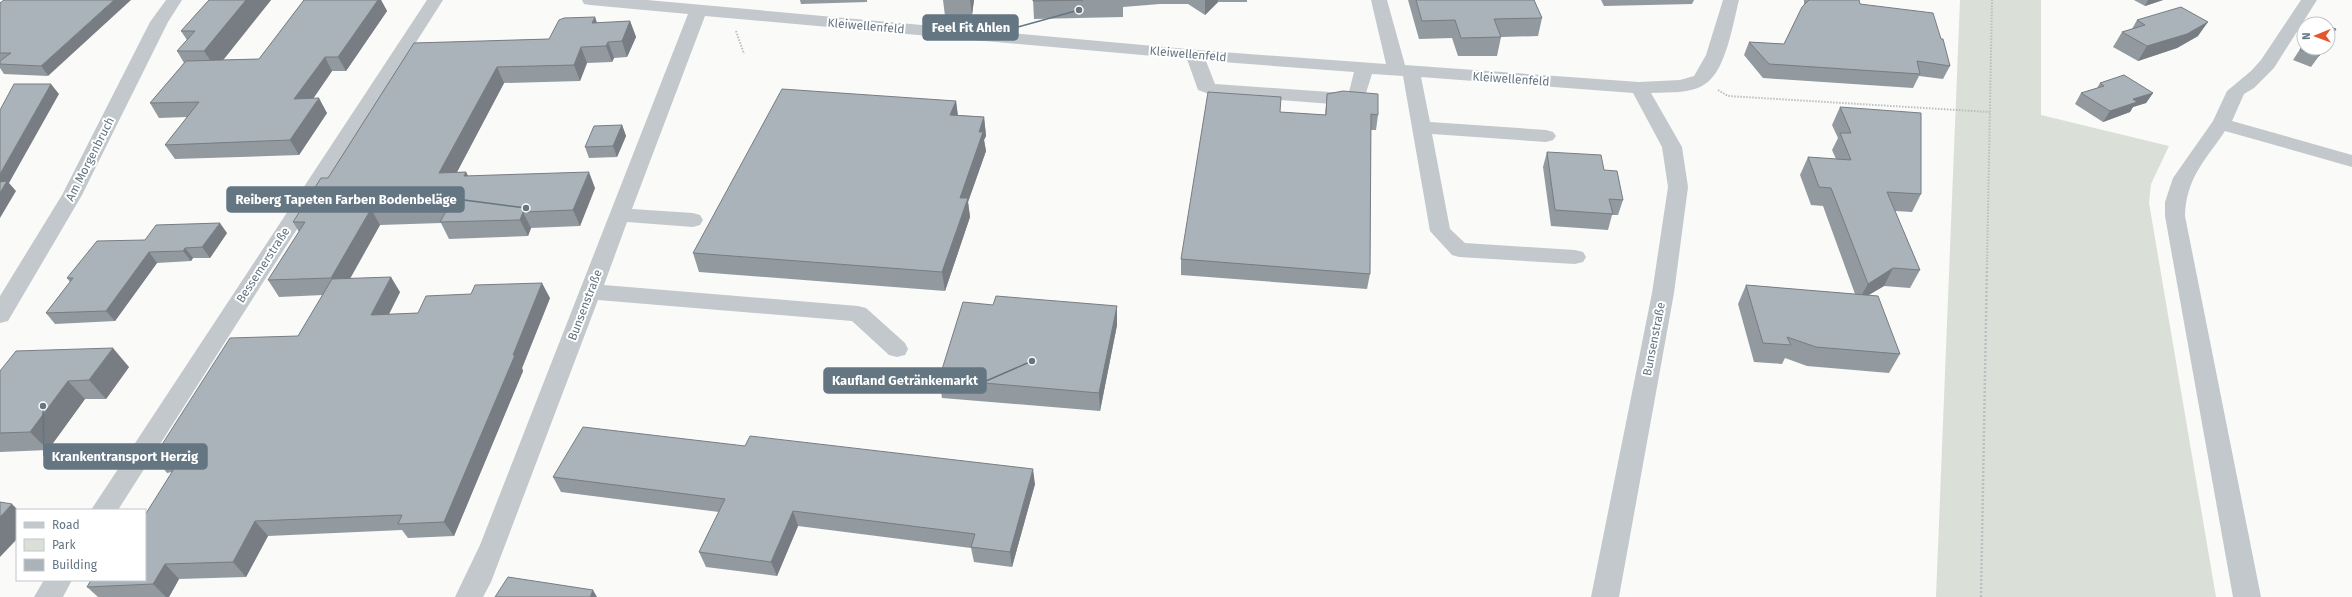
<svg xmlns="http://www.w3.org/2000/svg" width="2352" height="597" font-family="'Fira Sans',sans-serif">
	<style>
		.green { fill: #dadfd7 }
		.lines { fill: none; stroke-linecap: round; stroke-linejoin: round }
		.path-far1 { stroke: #bbbfc2; stroke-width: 2; stroke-dasharray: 1.5 1.5; stroke-linecap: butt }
		.path { stroke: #bbbfc2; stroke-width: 2.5; stroke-dasharray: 2 2; stroke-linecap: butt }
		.minor { fill: #c3c8cc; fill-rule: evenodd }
		.wall { fill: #929a9f }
		.shaded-wall { fill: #777d82 }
		.building { fill: #aab3b9; stroke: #777d82 }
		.labels { text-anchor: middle; stroke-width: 4; stroke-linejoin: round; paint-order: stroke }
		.street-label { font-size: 12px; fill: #657683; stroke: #fff }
		.leader { fill: none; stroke: #657683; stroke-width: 1.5 }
		.callout-dot { fill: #657683; stroke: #fff; stroke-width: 1.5 }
		.callout { fill: #657683; stroke: #657683; stroke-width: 1.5 }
		.callout-label { font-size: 13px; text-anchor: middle; font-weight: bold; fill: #fff }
	</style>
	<rect width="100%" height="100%" fill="#fafaf8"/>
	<path class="green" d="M1960,0h81v115l128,31 -18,38 -2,19 67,394h-280z"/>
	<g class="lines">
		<g class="path-far1">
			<path d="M736,31l8,23"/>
			<path d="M1718,90l10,6 262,16"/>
			<path d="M1987,265l5,-265"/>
		</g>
		<path class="path" d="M1981,597l6,-333"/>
		<g class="minor">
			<path d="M166,0h16l-14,22 -86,173 -74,126 -8,2v-27l62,-101 88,-173z"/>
			<path d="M427,0h16l-325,510h-27z"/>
			<path d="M582,0h65l562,51 177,13 -15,-64h16l18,65 234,17 41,-2 14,-4 12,-21 17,-55h16c-6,23 -13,71 -34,84 -14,10 -37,8 -54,9l31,54 6,40 -14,106 -55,304h-28l61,-304 16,-106 -6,-40 -29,-54 -212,-16 9,45 116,8 7,2 3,4 -3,4 -7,2 -114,-8 18,95 15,14 110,7 8,2 3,5 -3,5 -8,2 -116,-7 -7,-2 -22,-24 -27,-155 -31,-2 -8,25 -19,6 -133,-10 -14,-5 -11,-31 -482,-43 -73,193 61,4 7,2 3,5 -3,5 -7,2 -66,-5 -23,63 254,21 8,2 39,35 3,6 -3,6 -8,2 -8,-2 -37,-34 -254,-21 -107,282 -8,15h-28l25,-52 208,-531 -98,-9 -6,-1zM1206,61h3l145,11 -5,20 -5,1 -129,-9z"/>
			<path d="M2301,0h16l-43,68 -20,20 -10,6 -12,27 120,34v12l-127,-36c-20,30 -39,47 -40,85l76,381h-28l-68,-381v-14l8,-24 40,-57 14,-30 24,-20 10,-11z"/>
			<path d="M44,580h28l-9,17h-29z"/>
		</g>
	</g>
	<g class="wall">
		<path d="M209,0h62l-48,60 36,-1 45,-59h77l6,11 -41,60h-14l-19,28 14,14 -28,42 -124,4 -10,-14 22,-28 -28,1 -9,-15 34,-40 -7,-12 10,-11 -6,-9z"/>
		<path d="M800,0h67v2l-66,2z"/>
		<path d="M943,0h31l-2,15 -27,1z"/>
		<path d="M1033,0h214v2h-29l-13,13 -17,-11h-28l-37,3v10l-89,2z"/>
		<path d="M1408,0h126l8,18 -4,18 -37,1 -4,19h-39l-6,-18 -33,1z"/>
		<path d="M1601,0h93l-2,4 -88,2z"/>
		<path d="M1804,0h55l1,4 81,35 9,27 -7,13 -24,-3 -6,12 -150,-10 -19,-23 5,-13 35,2 20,-40z"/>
		<path d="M2134,0h29l-18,6z"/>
		<path d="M0,3l48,73 -44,-2 -4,-6z"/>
		<path d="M595,17l2,6 33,-2 6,16 -9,20 -13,1 -2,4 -25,1 -7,18 -76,2 -47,89h9l2,4 127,12 -15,38 -49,2 -3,8 -79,3 -8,-16 -61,2 -30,53 50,14 -11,22 29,-1 132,-15 -28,70 1,3 -69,165 -46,2 -6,-8 -134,6 -22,41 -67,2 -10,18h-71l-11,-10 58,-7 27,-108 -5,1 -13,-16 144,-121 25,-41 -44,2 -11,-17 31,-48 -6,-10 35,-44 86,-135 135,-4z"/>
		<path d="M2137,20l61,16 -21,12 -39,13 -25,-14 9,-15 10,-3z"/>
		<path d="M2304,43v5l15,8 -8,11 -18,-7z"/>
		<path d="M2100,83l53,10 -7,10 -13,4 -3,5 -27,10 -28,-18 6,-11 16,-5z"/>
		<path d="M1327,94l51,21 -2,15h-5l-1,144 -3,15 -186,-14v-16l99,-147 45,3z"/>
		<path d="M956,101l2,14 26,2 2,19 -2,4 2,11 -18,51 2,15 -25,74 -246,-19 -6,-19z"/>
		<path d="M1840,107l81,87 -9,18 -17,-1 25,59 -10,18 -26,-2 -15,9 31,59 -11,19 -82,-7 -22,-8 -3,6 -28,-2 -16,-58 8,-19 109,9 -32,-88 -12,-1 -11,-30 8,-18 28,2 -4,-9 6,-12 -6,-13z"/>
		<path d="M622,125l4,11 -9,21 -28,1 -4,-11z"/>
		<path d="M1547,152l57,18 19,30 -5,15h-6l-4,15 -57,-4 -8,-59z"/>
		<path d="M227,233l-17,25h-17l-2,3 -34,2 -42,58 -60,3 -9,-11 24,-31 -3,-4 78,-38z"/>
		<path d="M1117,325l-17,86 -158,-13 -3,-19z"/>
		<path d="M129,367l-23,32h-21l-37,51 -48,2v-81z"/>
		<path d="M553,477l482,7 -23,83 -38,-5 -3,-14 -173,-22 -21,50 -71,-9 -7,-15 20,-40 -158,-20z"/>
	</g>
	<g class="shaded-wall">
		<path d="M114,0h17l-83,76 -7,-10z"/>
		<path d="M246,0h25l-55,69 -12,-18z"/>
		<path d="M378,0h3l6,11 -41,60 -8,-14z"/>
		<path d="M970,0h4l-2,15z"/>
		<path d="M1205,0h13v2l-13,13z"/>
		<path d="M2148,0h15l-18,6z"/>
		<path d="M595,17l5,16 -8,-10z"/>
		<path d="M630,21l6,16 -9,20 -5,-16z"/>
		<path d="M2208,22l-10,14 -21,12 -39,13 9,-15z"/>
		<path d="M608,42l6,16 -2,4 -6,-16z"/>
		<path d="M581,47l6,16 -7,18 -6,-16z"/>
		<path d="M325,57l7,14 -29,42 -9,-14z"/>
		<path d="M497,67l7,16 -56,106 -9,-16z"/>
		<path d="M51,84l8,10 -50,89 7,8 -16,27v-44z"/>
		<path d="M2153,93l-7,10 -13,4 -3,5 -27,10 7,-11 23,-12z"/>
		<path d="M319,98l8,15 -28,42 -9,-15z"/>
		<path d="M956,101l2,18 -8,-4z"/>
		<path d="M984,117l2,19 -2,4 2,11 -18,51 2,15 -25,74 -3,-19 18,-74 19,-66z"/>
		<path d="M622,125l4,11 -9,21 -4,-11z"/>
		<path d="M466,172l8,16 -10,-12z"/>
		<path d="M589,172l6,16 -15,38 -7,-16z"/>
		<path d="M371,209l9,16 -39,70 -10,-17z"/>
		<path d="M523,212l8,16 -3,8 -8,-16z"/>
		<path d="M220,223l7,10 -17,25 -8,-11z"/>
		<path d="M185,248l8,10 -2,3 -8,-10z"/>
		<path d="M149,252l8,11 -42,58 -9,-10z"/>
		<path d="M1893,268l-9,18 -26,15 10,-17z"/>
		<path d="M391,277l9,15 -19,38 -10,-15z"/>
		<path d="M542,283l8,15 -28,70 1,3 -69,165 -10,-14 69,-167z"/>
		<path d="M1117,306v19l-17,86 -1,-18z"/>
		<path d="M113,348l16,19 -23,32 -17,-19z"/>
		<path d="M68,381l17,18 -37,51 -18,-18z"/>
		<path d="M1033,469l2,15 -23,83 -2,-15z"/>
		<path d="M12,504l6,6h-1v29l-17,18v-40z"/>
		<path d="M793,511l5,15 -21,50 -6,-14z"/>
		<path d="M255,521l13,15 -22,41 -13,-15z"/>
		<path d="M165,564l14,15 -10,18h-3l-13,-13z"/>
		<path d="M593,590l4,7h-7z"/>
	</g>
	<g class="building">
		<path d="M4,0h110l-73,66 -41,-2v-3l11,-8h-11v-50z"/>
		<path d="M209,0h37l-42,51h-27l18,-20h-14z"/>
		<path d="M304,0h74l-40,57h-13l-31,42 25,-1 -29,42 -125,5 34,-43 -49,1 36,-42 73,-2z"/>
		<path d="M1033,0h50l-50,1z"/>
		<path d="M1416,0h118l8,18 -48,1 7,18 -40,1 -6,-18 -33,1z"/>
		<path d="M1809,0h50l1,4 73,9 8,26h2l7,27 -33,-5 3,13 -151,-10 -20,-22 35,2 18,-37z"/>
		<path d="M2181,7l27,15 -21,12 -40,12 -25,-14 23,-7 -8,-5z"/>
		<path d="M595,17l-3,6 38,-2 -8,20 -14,1 -2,4 -25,1 -7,18 -77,2 -58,106 27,-1 -2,4 125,-4 -16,38 -50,2 -3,8 -80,2 9,-16 -78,3 -40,69 -63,2 37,-58h-12l28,-44h7l86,-135 135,-4 10,-19 5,-2z"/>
		<path d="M2328,26l8,3 -8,13z"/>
		<path d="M2304,44v4h20l-5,8 -19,-6z"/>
		<path d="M2124,75l29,18 -20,6 4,3 -27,9 -29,-18 23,-7 -4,-3z"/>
		<path d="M14,84h37l-51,90v-64z"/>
		<path d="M782,89l174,12 -6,14 34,2 -5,15h4l-23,66h8l-26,74 -249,-19z"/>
		<path d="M1343,91l35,3v21l-7,-1 -1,160 -189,-15 27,-167 73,5 -1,15 46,3 1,-21z"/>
		<path d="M1840,107l81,6v81l-34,-2 33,78 -27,-2 -25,16 -37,-96 -12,-1 -11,-30 43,3 -11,-27h11z"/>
		<path d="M622,125l-9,21 -28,1 9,-21z"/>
		<path d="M1547,152l54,3 3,15 13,1 6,29 -14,-1 4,15 -58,-4z"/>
		<path d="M7,181l-7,12v-11z"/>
		<path d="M220,223l-18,24 -17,1 -2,3 -34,1 -43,59 -60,2 27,-35h-6l30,-37 48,-1 11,-15z"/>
		<path d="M391,277l-20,38 47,-2 8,-17 45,-2 4,-9 67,-2 -29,72h2l-71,167 -46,2 4,-9 -147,6 -22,41 -68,2 -12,20 -66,3 4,-7h54v-65l37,-59 -28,1 76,-119 68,-2 34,-57z"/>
		<path d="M1746,285l132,11 22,58 -84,-7 -29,-10 4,8 -28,-2z"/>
		<path d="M996,296l121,10 -18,87 -160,-14 24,-77 30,3z"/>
		<path d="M113,348l-24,32 -21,1 -38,51 -30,1v-62l16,-20z"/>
		<path d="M583,427l162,19 5,-10 283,33 -23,83 -39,-5 4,-13 -182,-23 -22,51 -72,-10 26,-53 -172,-22z"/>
		<path d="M0,502l12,2 -12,13z"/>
		<path d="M508,577l85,13 -3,7h-95z"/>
	</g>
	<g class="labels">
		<g class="street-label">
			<text transform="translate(866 26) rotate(5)" y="4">Kleiwellenfeld</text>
			<text transform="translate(1188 54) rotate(5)" y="4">Kleiwellenfeld</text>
			<text transform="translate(1511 79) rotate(4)" y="4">Kleiwellenfeld</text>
			<text transform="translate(90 159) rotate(-63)" y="4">Am Morgenbruch</text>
			<text transform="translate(263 265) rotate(-57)" y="4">Bessemerstraße</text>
			<text transform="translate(585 305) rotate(-69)" y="4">Bunsenstraße</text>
			<text transform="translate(1654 339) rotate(-79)" y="4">Bunsenstraße</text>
		</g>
	</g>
	<path class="leader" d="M1079 10L1018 27M526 208L464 200M1032 361L986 381M43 406L44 456"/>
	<g class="callout-dot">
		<circle cx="1079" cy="10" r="4"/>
		<circle cx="526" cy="208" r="4"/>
		<circle cx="1032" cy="361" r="4"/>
		<circle cx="43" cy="406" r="4"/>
	</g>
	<g class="callout">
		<rect x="923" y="15" width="95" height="25" rx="4"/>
		<rect x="227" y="187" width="237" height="25" rx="4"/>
		<rect x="824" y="368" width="162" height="25" rx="4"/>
		<rect x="44" y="444" width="163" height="25" rx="4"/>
	</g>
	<g class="callout-label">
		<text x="971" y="32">Feel Fit Ahlen</text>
		<text x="346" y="204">Reiberg Tapeten Farben Bodenbeläge</text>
		<text x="905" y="385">Kaufland Getränkemarkt</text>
		<text x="125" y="461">Krankentransport Herzig</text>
	</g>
	<rect x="16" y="509" width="130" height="72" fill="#ffffff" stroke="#c1c8cd"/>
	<rect x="24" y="522" width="20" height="6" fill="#c3c8cc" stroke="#c1c8cd"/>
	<text x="52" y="529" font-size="12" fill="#657683">Road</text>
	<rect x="24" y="539" width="20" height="12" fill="#dadfd7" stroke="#c1c8cd"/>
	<text x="52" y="549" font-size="12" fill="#657683">Park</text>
	<rect x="24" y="559" width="20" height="12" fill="#aab3b9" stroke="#c1c8cd"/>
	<text x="52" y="569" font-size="12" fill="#657683">Building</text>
	<g transform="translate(2316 36) rotate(269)"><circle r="19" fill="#ffffff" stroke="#c1c8cd"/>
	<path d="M0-3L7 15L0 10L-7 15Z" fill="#e4572e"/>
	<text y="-6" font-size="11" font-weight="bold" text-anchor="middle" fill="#657683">N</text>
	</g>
</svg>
